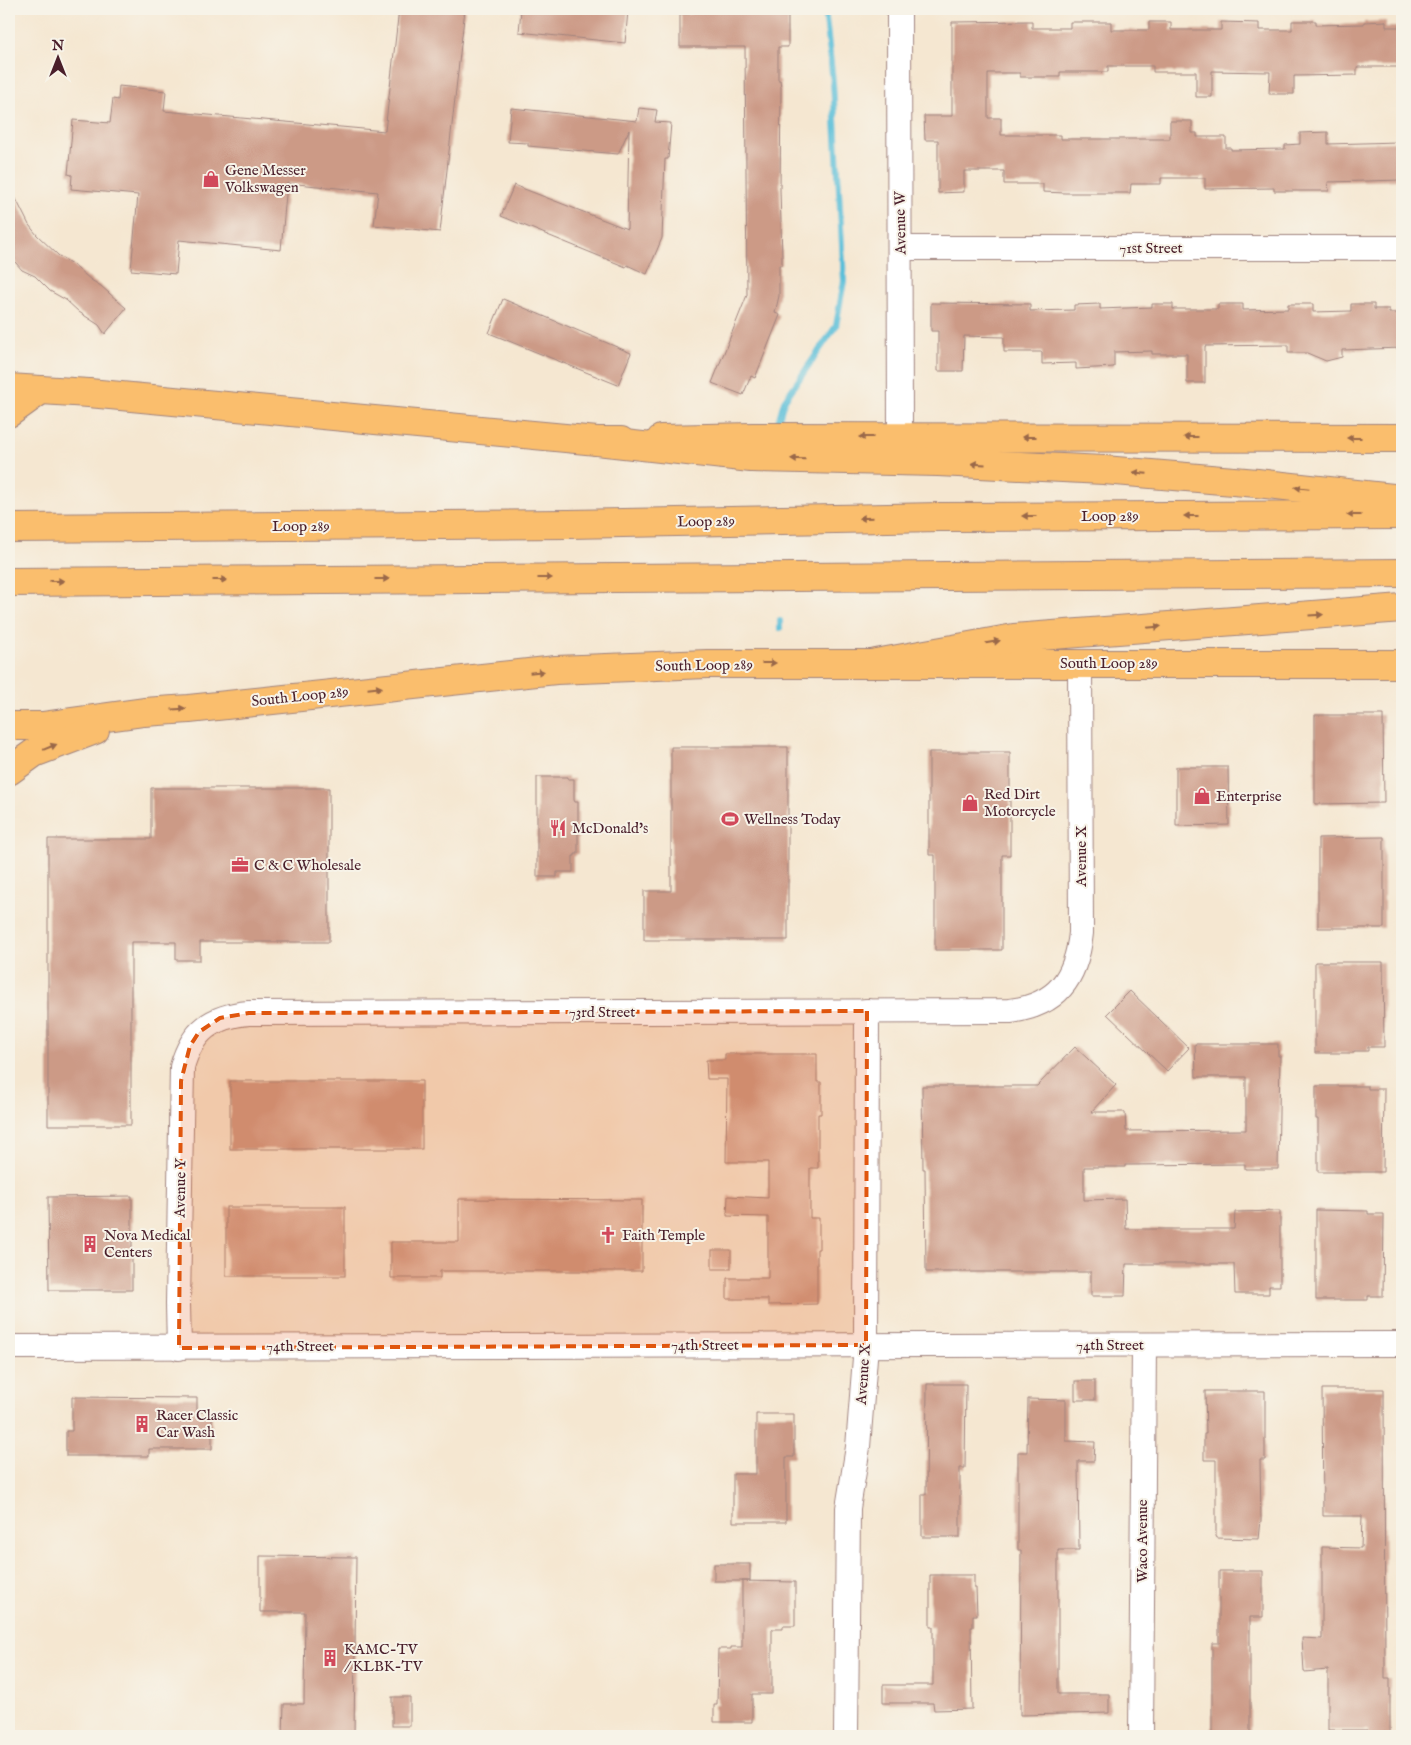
<svg xmlns="http://www.w3.org/2000/svg" width="1411" height="1745" font-family="'IM FELL English',serif">
	<style>
		.lines { fill: none; stroke-linecap: round; stroke-linejoin: round }
		.stream { stroke: #5bbfd9; stroke-width: 6 }
		.building { fill: #cc9a86 }
		.minor-casing { stroke: #a0837e; stroke-width: 26 }
		.major-casing { stroke: #a0837e; stroke-width: 30 }
		.highway-casing { stroke: #a0837e; stroke-width: 30 }
		.minor { stroke: #fff; stroke-width: 24 }
		.major { stroke: #fabe6d; stroke-width: 28 }
		.highway { stroke: #fabe6d; stroke-width: 28 }
		.oneway { fill: #996749 }
		.marked { fill: #e0560e; fill-opacity: 0.2; stroke: #e0560e; stroke-width: 4; stroke-dasharray: 10 6; stroke-linejoin: round }
		.labels { text-anchor: middle; stroke-width: 4; stroke-linejoin: round; paint-order: stroke }
		.poi-label { font-size: 15px; fill: #4a1f2b; stroke: #f7f3e8; text-anchor: start }
		.street-label { font-size: 15px; fill: #4a1f2b; stroke: #f7f3e8 }
	</style>
	<rect width="100%" height="100%" fill="#f7f3e8"/>
	<filter id="ink" filterUnits="userSpaceOnUse"><feTurbulence type="fractalNoise" baseFrequency=".02" numOctaves="2"/><feDisplacementMap in="SourceGraphic" scale="10" xChannelSelector="R" yChannelSelector="G"/><feConvolveMatrix kernelMatrix="1 2 1 2 8 2 1 2 1" color-interpolation-filters="sRGB"/></filter>
	<filter id="wash" filterUnits="userSpaceOnUse"><feTurbulence type="fractalNoise" baseFrequency=".0096" numOctaves="4" result="noise"/><feDisplacementMap in="SourceGraphic" scale="20" xChannelSelector="R" yChannelSelector="G"/><feGaussianBlur stdDeviation="1.12" result="paint"/><feColorMatrix in="noise" values="0 0 0 0 0 0 0 0 0 0 0 0 0 0 0 0 0 1.4 0 .05"/><feComposite in="paint" operator="in"/></filter>
	<g filter="url(#wash)">
		<rect width="100%" height="100%" fill="#f5e7d1"/>
		<g class="lines">
			<g class="stream">
				<path d="M778,422l6,-21 52,-75 8,-45 -11,-199 -8,-73"/>
				<path d="M780,628v-7"/>
			</g>
		</g>
		<g id="blocks">
			<g class="building">
				<path d="M399,9h66l-25,223 -66,-7 4,-33 -91,-9 -6,67 -102,-10 -3,34 -45,-4 7,-75 -67,-6 1,-14 -4,-1 5,-54 37,3 3,-24 5,1 1,-14 47,5 -2,20 221,20z"/>
				<path d="M521,9h95l12,2 -3,32 -106,-11z"/>
				<path d="M690,9h20v2h46v-2h23v5h9v33h-10v33h2l1,7 -1,103 2,67v8h-3v31l-4,17 5,2 -25,63 -4,-2 -8,19 -31,-12 35,-88 -2,-248h-65v-33h10z"/>
				<path d="M1032,21v7h38v-6h41v8h38v-8h22v8h50v-8l38,1v7h33v-9h24v4l48,-1v-2l22,-1v6h16v40h-45v8l-63,1v18h-25l1,-22 -58,-1v26h-16v-25h-43v-6h-45v6h-48v5h-40v-4h-32v45h13v17h60v4h109v-18h22v12h5v4h29v11h5v2l54,-1v-4l15,-1v-11l28,-1v12l70,-2v5h4v33l-74,2 1,9h-55v-3l-69,1v-11h-44v6h-30l-1,9h-65l-22,-1v-8h-39v-13h-40v21l-26,1v-53h-13l-1,-24h28v-94z"/>
				<path d="M511,108l126,13 2,-13 18,2 -2,12 16,1 -3,36h-3l-3,79 -15,36 -20,-9 -1,2 -125,-51 13,-31 113,44 2,-99 -11,24 -90,-8v-3l-20,-1z"/>
				<path d="M9,185l20,40 8,10 22,21 13,8 19,16 10,6 25,22 -21,26 -6,-9 -20,-13 -13,-12 -16,-9 -15,-15 -13,-6 -13,-15z"/>
				<path d="M503,299l128,54 -13,32 -129,-52z"/>
				<path d="M931,303l99,1v7l44,-1v-5l26,-1v5l52,-2v-3h21v5h45v-5h25v6l45,-1v-5h25v8l38,-1v-7h23v5h15v4h13v35l-60,2v7l-16,4 -19,-8h-19v-8l-83,1v37h-18v-29h-35v-3l-38,1v15l-38,2v-6l-34,1v-12h-38v-15l-40,-1 -1,35h-25v-40h-7z"/>
				<path d="M1315,715h68l1,88 -69,1z"/>
				<path d="M671,747h117v193h-144v-49h27z"/>
				<path d="M929,752h81v103h-8v95h-67v-95h-6z"/>
				<path d="M1176,767h52l1,58 -53,1z"/>
				<path d="M537,777h31v2h6v21l1,2h3v52h-3v2h-2v16h-16v5h-20z"/>
				<path d="M151,788h178v154h-129v18h-24v-18h-45v183h-83v-286h103z"/>
				<path d="M1384,837v91h-66v-90z"/>
				<path d="M1315,962h68l1,85h-16v4h-14v2h-39z"/>
				<path d="M1130,991l59,57 -22,23 -60,-57z"/>
				<path d="M1195,1044h83v12h2l-2,113h-33v-5l-120,1v2h-41v33l41,-1 1,30h108l1,-17 45,-1v75h-11v8h-34l-1,-30h-108l-1,32h-34v-24h-165l-1,-103h-2l-1,-83h115l38,-39 41,38 -25,27h34l1,19 120,-1v-53h-50z"/>
				<path d="M725,1054h92v28h4v32h-3v54h-8v50h9v31h-2v55l-49,1v-6h-41v-21h41v-61l-41,-1 1,-20 40,2v-36h-42l1,-83h-20l-1,-19h19z"/>
				<rect x="230" y="1081" width="192" height="68"/>
				<path d="M1316,1086h52v3h16l-1,83h-65v-53h-2z"/>
				<path d="M132,1196v94h-83l-1,-93z"/>
				<path d="M459,1199l183,1v71h-202v7h-49v-36h68z"/>
				<rect x="226" y="1207" width="119" height="69"/>
				<path d="M1316,1210l52,1v3h16l-1,82h-15v4h-52z"/>
				<rect x="712" y="1250" width="19" height="19"/>
				<rect x="1075" y="1381" width="20" height="19"/>
				<path d="M927,1384h39l-1,84h-5v69h-38v-43h4z"/>
				<path d="M1322,1389h62l1,289h5v58h-22v-6h-40v-60l-24,2 -2,-34 20,1v-92l39,1 1,-32h-39z"/>
				<path d="M1205,1391h60v69h-5l1,60 -2,19 -42,-1 -1,-2v-76h-12v-26h2z"/>
				<path d="M72,1397l125,1v14h15v37h-63v7h-83v-25h6z"/>
				<path d="M1028,1399l38,1v41l29,1 -1,19h-16l1,89h-21v144h51v19l-89,2 1,-165h-3v-98h9z"/>
				<path d="M756,1414h38v43h-8v65h-53v-48h23z"/>
				<path d="M260,1556l96,1 -2,179h-71l1,-32h20l1,-92h-45z"/>
				<rect x="714" y="1564" width="36" height="17"/>
				<path d="M1219,1571h44v46h-13v119h-38v-93h7z"/>
				<path d="M930,1575h44v13h2l1,27h-4v12h-2l1,82 -38,1 -1,-7h-50v-18h50v-58h-3z"/>
				<path d="M742,1581l53,1v44h-12v3h-11v65h-20v28h-38v-17h3l1,-56h13v-2h11z"/>
				<rect x="392" y="1697" width="18" height="29"/>
			</g>
		</g>
	</g>
	<g filter="url(#ink)">
		<use href="#blocks" fill-opacity="0" stroke="#a0837e" stroke-width="1"/>
		<g class="lines">
			<g class="minor-casing">
				<g id="minor">
					<path d="M899,9l1,428"/>
					<path d="M901,248h501"/>
					<path d="M9,1347l1393,-3"/>
					<path d="M179,1348l-1,-44 4,-237c10,-36 30,-51 67,-54l761,-2c47,-6 66,-32 71,-78l-1,-270"/>
					<path d="M846,1736l2,-228 10,-61 8,-102 1,-334"/>
					<path d="M1141,1736l3,-391"/>
				</g>
			</g>
			<g class="major-casing">
				<g id="major">
					<path d="M9,388l80,5 508,48h24"/>
					<path d="M9,413l32,-23"/>
					<path d="M661,439l92,-2 649,1"/>
					<path d="M9,726h33l102,-14 45,-3 367,-39 151,-6h695"/>
					<path d="M9,771l25,-18 61,-23"/>
				</g>
			</g>
			<g class="highway-casing">
				<g id="highway">
					<path d="M597,441l154,17 187,4 166,8 153,13 145,16"/>
					<path d="M9,528l560,-4 371,-7 462,-2"/>
					<path d="M9,582l1393,-9"/>
					<path d="M876,663l138,-25 388,-30"/>
				</g>
			</g>
			<use href="#minor" class="minor"/>
			<use href="#major" class="major"/>
			<use href="#highway" class="highway"/>
		</g>
		<defs><path id="oneway-solid" d="M-6-.8H1V-3.2L6.5 0L1 3.2V.8H-6Z" transform="scale(1.25)"/></defs>
		<g class="oneway">
			<use href="#oneway-solid" transform="translate(866 437) rotate(180)"/>
			<use href="#oneway-solid" transform="translate(1029 437) rotate(-180)"/>
			<use href="#oneway-solid" transform="translate(1191 437) rotate(-180)"/>
			<use href="#oneway-solid" transform="translate(1354 438) rotate(-180)"/>
			<use href="#oneway-solid" transform="translate(798 459) rotate(-179)"/>
			<use href="#oneway-solid" transform="translate(978 464) rotate(-177)"/>
			<use href="#oneway-solid" transform="translate(1140 473) rotate(-175)"/>
			<use href="#oneway-solid" transform="translate(1302 488) rotate(-174)"/>
			<use href="#oneway-solid" transform="translate(1354 515) rotate(180)"/>
			<use href="#oneway-solid" transform="translate(1029 516) rotate(180)"/>
			<use href="#oneway-solid" transform="translate(1191 516) rotate(180)"/>
			<use href="#oneway-solid" transform="translate(866 518) rotate(179)"/>
			<use href="#oneway-solid" transform="translate(545 578)"/>
			<use href="#oneway-solid" transform="translate(382 579)"/>
			<use href="#oneway-solid" transform="translate(220 580)"/>
			<use href="#oneway-solid" transform="translate(57 581)"/>
			<use href="#oneway-solid" transform="translate(1316 615) rotate(-4)"/>
			<use href="#oneway-solid" transform="translate(1154 627) rotate(-5)"/>
			<use href="#oneway-solid" transform="translate(993 642) rotate(-10)"/>
			<use href="#oneway-solid" transform="translate(769 663)"/>
			<use href="#oneway-solid" transform="translate(537 672) rotate(-6)"/>
			<use href="#oneway-solid" transform="translate(375 688) rotate(-6)"/>
			<use href="#oneway-solid" transform="translate(179 709) rotate(-4)"/>
			<use href="#oneway-solid" transform="translate(50 747) rotate(-22)"/>
		</g>
	</g>
	<path class="marked" d="M867,1011l-1,334 -687,3 2,-267 9,-35 9,-14 21,-14 29,-5z"/>
	<defs>
		<g id="shop-bare" transform="scale(1.35)"><path d="M-5-2.5h2.3a2.7 3.5 0 0 1 5.4 0H5L5.5 6h-11ZM-1.5-2.5h3a1.5 2.3 0 0 0-3 0Z" fill="#d1495b" stroke="#f7f3e8" stroke-width="2.5" paint-order="stroke"/></g>
		<g id="stadium-bare" transform="scale(1.35)"><path d="M0-5a6.5 5 0 1 0 0 10a6.5 5 0 1 0 0-10ZM-3.5-1.8h7v3.6h-7Z" fill="#d1495b" stroke="#f7f3e8" stroke-width="2.5" paint-order="stroke"/></g>
		<g id="restaurant-bare" transform="scale(1.35)"><path d="M-5-6h1v4h1v-4h1v4h1v-4h1v5L-1.5 .5V6h-2V.5L-5-1ZM5-6V6H3V1.5H1.5Q1.5-4 5-6Z" fill="#d1495b" stroke="#f7f3e8" stroke-width="2.5" paint-order="stroke"/></g>
		<g id="office-bare" transform="scale(1.35)"><path d="M-6-3h4V-5.5h4V-3h4V5H-6ZM-1-4.5V-3h2v-1.5ZM-6 0V1H6V0Z" fill="#d1495b" stroke="#f7f3e8" stroke-width="2.5" paint-order="stroke"/></g>
		<g id="church-bare" transform="scale(1.35)"><path d="M-1.2-6h2.4v3.5h3.3v2.4h-3.3V6h-2.4V-.1h-3.3v-2.4h3.3Z" fill="#d1495b" stroke="#f7f3e8" stroke-width="2.5" paint-order="stroke"/></g>
		<g id="building-bare" transform="scale(1.35)"><path d="M-4-6H4V6H1V3H-1V6H-4ZM-2.5-4.3h1.7v1.8h-1.7ZM.8-4.3h1.7v1.8H.8ZM-2.5-1h1.7V.8h-1.7ZM.8-1h1.7V.8H.8Z" fill="#d1495b" stroke="#f7f3e8" stroke-width="2.5" paint-order="stroke"/></g>
	</defs>
	<g fill-rule="evenodd">
		<use href="#shop-bare" x="211" y="179"/>
		<use href="#shop-bare" x="1202" y="796"/>
		<use href="#shop-bare" x="970" y="803"/>
		<use href="#stadium-bare" x="730" y="819"/>
		<use href="#restaurant-bare" x="558" y="828"/>
		<use href="#office-bare" x="240" y="865"/>
		<use href="#church-bare" x="608" y="1235"/>
		<use href="#building-bare" x="90" y="1244"/>
		<use href="#building-bare" x="142" y="1424"/>
		<use href="#building-bare" x="330" y="1658"/>
	</g>
	<g class="labels">
		<g class="poi-label">
			<text x="225" y="175">Gene Messer<tspan x="225" dy="17">Volkswagen</tspan></text>
			<text x="984" y="799">Red Dirt<tspan x="984" dy="17">Motorcycle</tspan></text>
			<text x="1216" y="801">Enterprise</text>
			<text x="744" y="824">Wellness Today</text>
			<text x="572" y="833">McDonald's</text>
			<text x="254" y="870">C &amp; C Wholesale</text>
			<text x="104" y="1240">Nova Medical<tspan x="104" dy="17">Centers</tspan></text>
			<text x="622" y="1240">Faith Temple</text>
			<text x="156" y="1420">Racer Classic<tspan x="156" dy="17">Car Wash</tspan></text>
			<text x="344" y="1654">KAMC-TV<tspan x="344" dy="17">/ KLBK-TV</tspan></text>
		</g>
		<g class="street-label">
			<text transform="translate(900 223) rotate(-91)" y="5">Avenue W</text>
			<text x="1151" y="253">71st Street</text>
			<text x="1110" y="521">Loop 289</text>
			<text transform="translate(706 521) rotate(-1)" y="5">Loop 289</text>
			<text x="301" y="531">Loop 289</text>
			<text x="1109" y="668">South Loop 289</text>
			<text transform="translate(704 665) rotate(-1)" y="5">South Loop 289</text>
			<text transform="translate(300 696) rotate(-6)" y="5">South Loop 289</text>
			<text transform="translate(1081 856) rotate(-90)" y="5">Avenue X</text>
			<text x="602" y="1017">73rd Street</text>
			<text transform="translate(180 1188) rotate(-89)" y="5">Avenue Y</text>
			<text x="705" y="1350">74th Street</text>
			<text x="1110" y="1350">74th Street</text>
			<text x="300" y="1351">74th Street</text>
			<text transform="translate(863 1374) rotate(-86)" y="5">Avenue X</text>
			<text transform="translate(1142 1541) rotate(-90)" y="5">Waco Avenue</text>
		</g>
	</g>
	<rect width="1411" height="1745" fill="none" stroke="#f7f3e8" stroke-width="30"/>
	<g transform="translate(58 58)" stroke="#f7f3e8" stroke-width="4" paint-order="stroke">
	<path d="M0-4L9 19L0 12L-9 19Z" fill="#4a1f2b"/>
	<text y="-8" font-size="14" font-weight="bold" text-anchor="middle" fill="#4a1f2b">N</text>
	</g>
</svg>
